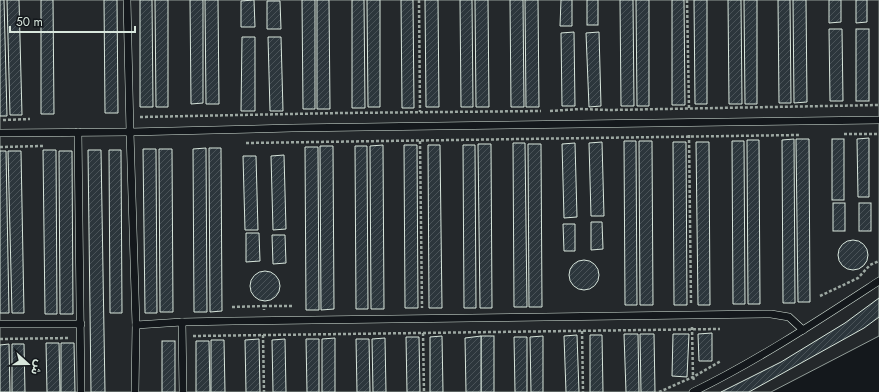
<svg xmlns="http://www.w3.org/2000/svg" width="879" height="392" font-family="Jost,'Noto Sans Arabic',sans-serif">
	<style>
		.parking { fill: #24282b; stroke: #939e99 }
		.building { fill: url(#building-hatch); stroke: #d8e6dc }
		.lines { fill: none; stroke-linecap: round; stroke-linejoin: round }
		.service-casing { stroke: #d8e6dc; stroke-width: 8 }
		.path { stroke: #9da8a2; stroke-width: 2.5; stroke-dasharray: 3 2; stroke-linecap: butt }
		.service { stroke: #14181c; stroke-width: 7 }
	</style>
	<defs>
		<pattern id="building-hatch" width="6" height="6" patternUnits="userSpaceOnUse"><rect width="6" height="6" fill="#2c363c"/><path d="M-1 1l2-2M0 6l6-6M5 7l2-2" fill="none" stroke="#4a5358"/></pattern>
	</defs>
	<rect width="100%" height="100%" fill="#14181c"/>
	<path class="parking" d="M0,0h879v336l-108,56h-771z"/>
	<g class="building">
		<path d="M0,0h4l3,116h-7z"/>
		<path d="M7,0h12l3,115h-12z"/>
		<path d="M41,0h12l1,114h-13z"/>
		<path d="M104,0h13l1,113h-13z"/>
		<path d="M140,0h12l1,107h-13z"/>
		<path d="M155,0h13v107h-12z"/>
		<path d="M190,0h13v103l-12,1z"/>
		<path d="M205,0h13l1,104h-13z"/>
		<path d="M254,0l1,27h-14v-26z"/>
		<path d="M302,0h13v109h-12z"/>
		<path d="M317,0h12l1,109h-13z"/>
		<path d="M352,0h12l1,108h-13z"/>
		<path d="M367,0h13v107h-12z"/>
		<path d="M401,0h12l1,108h-12z"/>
		<path d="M425,0h13l1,107h-13z"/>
		<path d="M460,0h12l1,107h-12z"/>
		<path d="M475,0h13l1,107h-13z"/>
		<path d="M510,0h13l1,107h-13z"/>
		<path d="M525,0h13l1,107h-13z"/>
		<path d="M561,0h11v26h-12z"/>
		<rect x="587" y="0" width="11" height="25"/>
		<path d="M620,0h13l1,106h-13z"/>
		<path d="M636,0h13v106h-12z"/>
		<path d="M672,0h12l1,105h-13z"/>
		<path d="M694,0h13v104h-12z"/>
		<path d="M728,0h13l1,104h-13z"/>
		<path d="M744,0h13v104h-12z"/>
		<path d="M778,0h12l1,103h-12z"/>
		<path d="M793,0h13l1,102 -13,1z"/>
		<path d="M829,0h12v22l-12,1z"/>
		<path d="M856,0h11v22l-11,1z"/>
		<path d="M267,1h13l1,28h-14z"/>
		<path d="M829,29h13l1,72h-13z"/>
		<rect x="856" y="29" width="13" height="72"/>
		<path d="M574,32l1,74h-13l-1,-73z"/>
		<path d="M599,32l2,74 -12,1 -3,-74z"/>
		<path d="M242,37h13v74h-14z"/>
		<path d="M268,37h13l2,74h-13z"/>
		<path d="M869,138v59h-11l-1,-58z"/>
		<path d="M794,139l1,164h-12l-1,-163z"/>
		<path d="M796,139h13l1,163h-12z"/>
		<rect x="832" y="139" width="12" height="61"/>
		<path d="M747,140h12l1,164h-12z"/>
		<path d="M624,141h12l1,164h-12z"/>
		<path d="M639,141h13l1,164h-13z"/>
		<path d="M732,141h12l1,163h-12z"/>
		<path d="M602,142l2,74h-13l-2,-73z"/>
		<path d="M673,142h13l1,163h-13z"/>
		<path d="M696,142h13l1,163h-12z"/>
		<path d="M513,143h12l2,164h-13z"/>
		<path d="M575,143l2,74 -13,1 -2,-74z"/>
		<path d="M478,144h13l1,164h-12z"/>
		<path d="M528,144h13l1,163h-13z"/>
		<path d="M383,145l1,164h-13l-1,-163z"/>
		<path d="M404,145h13l1,163h-13z"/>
		<path d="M428,145h12l2,163h-13z"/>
		<path d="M463,145h12l1,163h-12z"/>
		<path d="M320,146h13l1,163 -13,1z"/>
		<path d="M355,146h12l1,163h-12z"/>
		<path d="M305,147h13l1,163h-13z"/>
		<path d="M206,148l1,164h-13l-1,-163z"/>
		<path d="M209,148h12l1,163 -12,1z"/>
		<path d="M143,149h13l1,164h-12z"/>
		<path d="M159,149h13l1,163h-13z"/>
		<path d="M43,150h13l1,164h-12z"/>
		<path d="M88,150h13l4,242h-14z"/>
		<path d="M109,150h12l1,163h-12z"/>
		<path d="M0,151h6l3,162h-9z"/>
		<path d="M8,151h13l3,162h-12z"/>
		<path d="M59,151h13l1,163h-13z"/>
		<path d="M284,155l2,74 -13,1 -2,-74z"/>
		<path d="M243,156h13l2,74h-13z"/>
		<rect x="833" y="203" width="12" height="28"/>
		<rect x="859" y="203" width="12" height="28"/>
		<path d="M591,222h11l1,27 -12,1z"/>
		<path d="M563,224h12v27h-11z"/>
		<path d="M246,233h13l1,28 -14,1z"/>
		<path d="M272,235h13l1,28 -13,1z"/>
		<circle cx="853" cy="255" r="15"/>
		<circle cx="584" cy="275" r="15"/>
		<circle cx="265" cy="286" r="15"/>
		<path d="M879,298v19l-15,11 -115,64h-28l60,-30 64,-39z"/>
		<path d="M712,333v28h-13l-1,-27z"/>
		<path d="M624,334h14l1,58h-13z"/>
		<path d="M640,334h14l1,58h-14z"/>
		<path d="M673,334h16l-2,43 -15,-1z"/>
		<path d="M577,335l2,57h-13l-2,-56z"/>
		<path d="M590,335h12l1,57h-13z"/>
		<path d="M442,336l1,56h-13v-55z"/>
		<rect x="481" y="336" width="13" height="56"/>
		<path d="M481,336v56h-15l-1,-54z"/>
		<path d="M543,336v56h-12l-1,-55z"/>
		<path d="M406,337h13l1,55h-13z"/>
		<path d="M514,337h13v55h-12z"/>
		<path d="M335,338v54h-13v-53z"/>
		<path d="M385,338l1,54h-13l-1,-53z"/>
		<path d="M259,339l1,53h-14l-1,-52z"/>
		<path d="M285,339l1,53h-13l-1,-52z"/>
		<path d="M306,339h13v53h-12z"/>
		<path d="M356,339h13l1,53h-13z"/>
		<path d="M211,340h13l1,52h-14z"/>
		<rect x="162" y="341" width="13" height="51"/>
		<path d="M196,341h13l1,51h-14z"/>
		<path d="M46,343h13l1,49h-13z"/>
		<path d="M61,343h13l1,49h-14z"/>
		<path d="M9,344l1,48h-10v-47z"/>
		<path d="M12,344h12l1,48h-13z"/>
	</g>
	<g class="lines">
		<g class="service-casing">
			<g id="service">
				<path d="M127,0l3,132 6,193 -1,67"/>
				<path d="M78,132l3,260"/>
				<path d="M0,133l130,-1 162,-4 587,-8"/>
				<path d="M182,322l1,70"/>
				<path d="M0,324h81"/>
				<path d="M136,325l46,-3 51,-1 538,-7 18,3 14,13"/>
				<path d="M693,392c64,-31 126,-72 186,-111"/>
			</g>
		</g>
		<g class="path">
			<path d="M419,0l1,112"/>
			<path d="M687,0l2,108"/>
			<path d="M550,111l30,-2 30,1 269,-5"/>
			<path d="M140,117l201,-4 200,-2"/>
			<path d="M3,120l27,-1"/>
			<path d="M844,134h35"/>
			<path d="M689,135l2,169"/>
			<path d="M420,141l2,167"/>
			<path d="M246,143l553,-8"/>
			<path d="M0,147l43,-1"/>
			<path d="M820,296l38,-18 12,-13 9,-4"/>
			<path d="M264,306h29"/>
			<path d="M232,307l32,-1v4"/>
			<path d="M692,327l1,50 1,3"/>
			<path d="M582,331l1,61"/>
			<path d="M423,333l1,59"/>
			<path d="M263,335l1,57"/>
			<path d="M193,336l527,-7"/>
			<path d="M0,339l69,-1"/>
			<path d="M659,392l34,-15 28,-16"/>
		</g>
		<use href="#service" class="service"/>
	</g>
	<g transform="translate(28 364) rotate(111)" stroke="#14181c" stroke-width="3" paint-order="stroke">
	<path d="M0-3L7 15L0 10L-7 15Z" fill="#d8e6dc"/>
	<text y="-6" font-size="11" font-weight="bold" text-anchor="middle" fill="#d8e6dc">ش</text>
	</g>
	<path d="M10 26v6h125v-6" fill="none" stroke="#d8e6dc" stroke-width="2"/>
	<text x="16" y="26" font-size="12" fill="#d8e6dc" stroke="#14181c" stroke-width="3" paint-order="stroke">50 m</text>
</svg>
